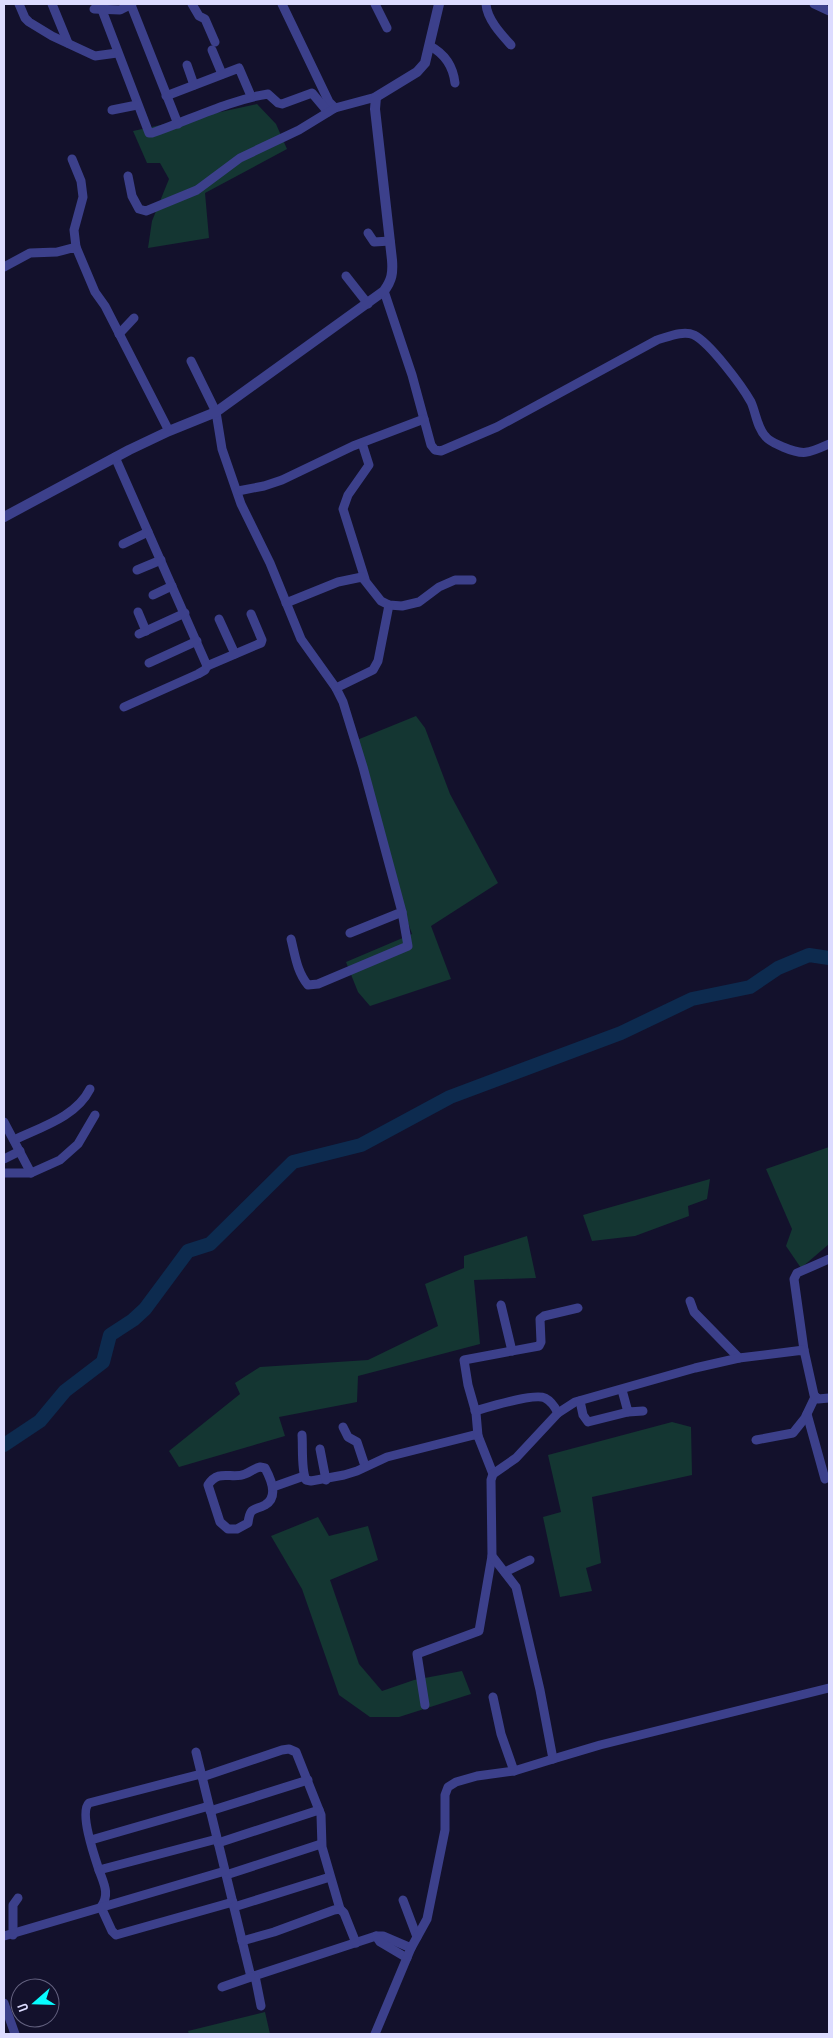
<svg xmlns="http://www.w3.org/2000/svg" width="833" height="2038" font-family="'PT Sans Narrow',sans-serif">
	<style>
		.green { fill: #143632 }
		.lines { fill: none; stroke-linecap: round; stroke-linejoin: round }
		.river { stroke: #0d2b4f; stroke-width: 14 }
		.minor { stroke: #3c408b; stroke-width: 9 }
		.tertiary { stroke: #3c408b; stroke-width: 10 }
	</style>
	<rect width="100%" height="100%" fill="#13112c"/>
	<g class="green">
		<path d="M257,104l19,20 11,25 -82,44 4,45 -61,10 4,-27 17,-42 -9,-16h-13l-14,-32z"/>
		<path d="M416,716l9,12 25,66 48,89 -67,43 20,53 -81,27 -12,-14 -12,-30 66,-28 -34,-97 -26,-95z"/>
		<path d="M829,1147v97l-28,24 -15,-22 6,-17 -26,-60z"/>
		<path d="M710,1179l-3,20 -19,7 1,10 -54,20 -43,5 -9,-26z"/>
		<path d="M527,1236l9,42 -62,2 6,64 -122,32 -1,26 -78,15 6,19 -106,31 -10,-16 71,-57 -5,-11 25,-16 108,-7 70,-34 -13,-42 39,-16v-12z"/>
		<path d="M672,1422l19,5 1,48 -100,22 9,66 -15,5 6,23 -32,6 -17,-80 18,-5 -13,-57z"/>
		<path d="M318,1517l11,19 39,-10 10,34 -48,20 29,84 23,27 32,-11 48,-9 9,23 -72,23h-29l-31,-22 -37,-106 -31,-53z"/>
		<path d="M265,2012l5,22h-81l-1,-3z"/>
	</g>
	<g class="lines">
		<path class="river" d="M4,1445l36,-24 25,-30 38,-29 7,-27 23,-15 12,-11 43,-58 22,-7 83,-82 68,-17 89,-48 171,-64 71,-34 58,-12 28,-19 31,-13 20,3"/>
		<g class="minor">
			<path d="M19,4l6,14 4,4 23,14 43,20 22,-3"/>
			<path d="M52,4l16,39"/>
			<path d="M192,4l7,12 6,3 10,23"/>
			<path d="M282,4l47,98 6,6 41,-11"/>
			<path d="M375,4l12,24"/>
			<path d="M486,4c1,15 15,30 25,41"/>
			<path d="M814,4l15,7"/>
			<path d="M131,5l47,119"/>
			<path d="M94,9l26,1 12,-6"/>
			<path d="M102,10l47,123h3c38,-13 77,-33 116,-39l10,9 4,1 30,-11 16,19"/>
			<path d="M430,46c15,8 23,20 25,37"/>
			<path d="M212,50l10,24"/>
			<path d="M187,65l7,20"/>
			<path d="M166,96l73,-28 12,28"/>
			<path d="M112,110l25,-5"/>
			<path d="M72,159l9,22 2,16 -9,33 2,17"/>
			<path d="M128,176l4,20 7,13 7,2 51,-21 43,-32 59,-28 36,-22"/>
			<path d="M368,233l6,9 16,-1"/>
			<path d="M4,267l26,-14 27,-1 19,-5 19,45 10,14 64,125"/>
			<path d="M346,276l22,28"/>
			<path d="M384,291l28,84 19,70 4,5 6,1 56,-24 160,-87c11,-3 26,-10 37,-5 16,8 48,51 57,67 5,11 6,26 15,35 4,5 11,7 17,10 21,9 26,6 46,-3"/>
			<path d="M119,334l15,-16"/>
			<path d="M191,361l25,51 6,37 19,55 29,59 31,76 35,49 7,14 20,65 39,145 -52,21"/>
			<path d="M362,443l7,22 -21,30 -5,14 22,70"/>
			<path d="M115,457l92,209 -2,4 -7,4 -74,33"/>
			<path d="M238,491l26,-5 18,-6 71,-34 71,-27"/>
			<path d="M123,544l25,-12"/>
			<path d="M137,570l24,-10"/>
			<path d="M153,595l19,-9"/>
			<path d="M286,603l52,-21 24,-5 19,24 8,4 13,1 17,-4 20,-15 16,-7h17"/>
			<path d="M138,612l8,19"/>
			<path d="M219,619l16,35"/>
			<path d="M139,634l46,-21"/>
			<path d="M149,663l48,-22"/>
			<path d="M207,666l54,-23 1,-3 -11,-26"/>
			<path d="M336,688l37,-18 5,-9 11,-56"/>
			<path d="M291,939c4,16 6,33 17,46l10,-1 90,-38 -6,-34"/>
			<path d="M4,1122l27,51"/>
			<path d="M14,1140c27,-13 62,-23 76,-51"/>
			<path d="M4,1159l16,-8"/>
			<path d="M4,1173h27l29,-13 18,-16 17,-29"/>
			<path d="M690,1301l4,11 45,46"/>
			<path d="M501,1305l11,46"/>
			<path d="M804,1350l-10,-71 3,-6 32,-14"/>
			<path d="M622,1390l6,22 15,-1"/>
			<path d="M580,1401l3,14 5,7 40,-10"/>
			<path d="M475,1411c14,-4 59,-18 70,-13 6,3 10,9 13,15"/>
			<path d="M807,1414l18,65"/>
			<path d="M343,1427l5,10 9,5 8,24"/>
			<path d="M302,1435c1,12 -1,35 4,45l5,1 33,-6 13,-4 30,-14 87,-22 4,1 15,38"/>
			<path d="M478,1436l-2,-23 -8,-28 -4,-25 75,-14 2,-4 -1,-23 4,-3 34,-8"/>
			<path d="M756,1440l37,-7 12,-15 10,-21"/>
			<path d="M320,1449l6,31"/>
			<path d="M260,1467l5,1c6,11 14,29 0,37 -12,6 -15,2 -17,18l-11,6h-9l-8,-7 -12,-37c11,-17 24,-5 37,-11 6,-2 9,-6 15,-7z"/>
			<path d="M273,1487l31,-11"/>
			<path d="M505,1572l25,-12"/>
			<path d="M493,1697l8,37 13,37"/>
			<path d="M425,1705l-8,-51 62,-23 13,-75"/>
			<path d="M196,1752l55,225 125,-41h7l28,12"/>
			<path d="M553,1759l47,-14 229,-57"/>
			<path d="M201,1774l-112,29c-10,9 6,55 10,67l118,-31"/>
			<path d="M202,1777l80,-27 7,-1 7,3 25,63 1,32 18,62"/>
			<path d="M210,1811l98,-31"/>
			<path d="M91,1840l118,-34"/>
			<path d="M218,1843l101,-33"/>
			<path d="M99,1870c5,14 11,24 2,37"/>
			<path d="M226,1875l95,-31"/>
			<path d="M403,1900l14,37"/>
			<path d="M101,1907l11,24 4,4 117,-33"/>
			<path d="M234,1907l96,-30"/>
			<path d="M13,1935v-30l5,-7"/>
			<path d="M4,1936l221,-65"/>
			<path d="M376,1936l4,6 27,16"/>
			<path d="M242,1941l32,-9 60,-22 6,-1 4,4 12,30"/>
			<path d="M255,1976l6,30"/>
			<path d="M222,1987l29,-10"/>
			<path d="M4,2003l11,31"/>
			<path d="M375,2034l36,-86 16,-29 18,-89v-35l3,-8 8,-5 21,-6 37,-5 39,-12 -13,-69 -24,-103 -24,-31 -1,-76 2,-6 23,-16 42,-45 17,-11 120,-34 44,-10 65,-8 10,45 4,4 11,-1"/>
		</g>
		<path class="tertiary" d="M4,517l125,-67 40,-19 47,-19 168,-121c8,-11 9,-18 8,-31l-17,-151 1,-12 41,-25 8,-9 14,-59"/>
	</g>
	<rect width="833" height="2038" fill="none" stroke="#dddcff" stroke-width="10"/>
	<g transform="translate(35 2003) rotate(250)"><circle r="24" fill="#13112c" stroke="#646280"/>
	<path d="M0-4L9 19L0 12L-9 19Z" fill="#08fcff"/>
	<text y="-8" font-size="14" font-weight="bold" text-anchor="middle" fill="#dddcff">U</text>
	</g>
</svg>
